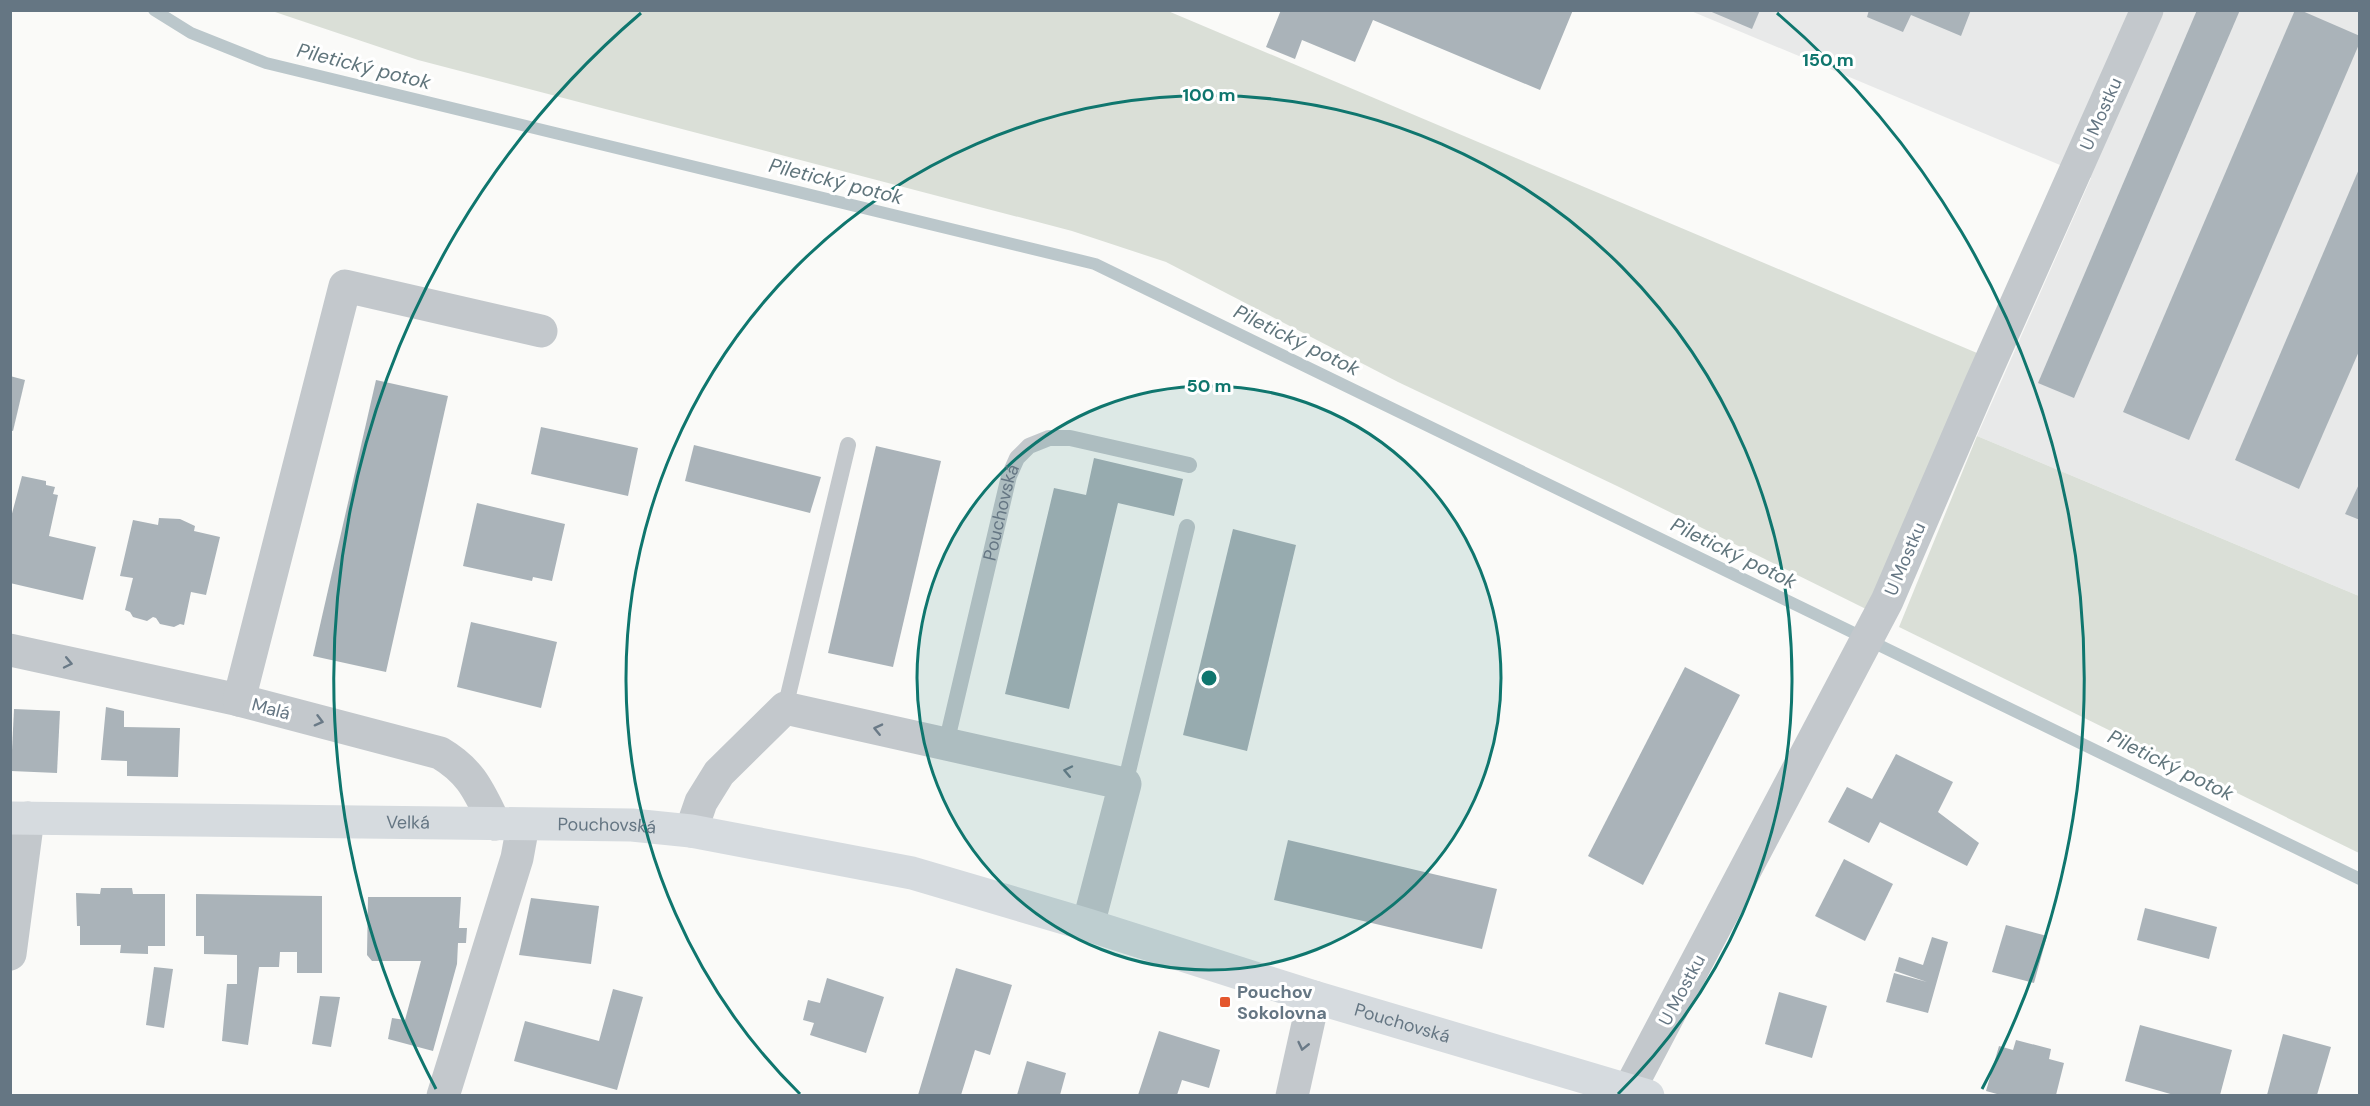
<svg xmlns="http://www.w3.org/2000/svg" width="2370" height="1106" font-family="'DM Sans',sans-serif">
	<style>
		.built { fill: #e8e9e9 }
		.green { fill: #dadfd7 }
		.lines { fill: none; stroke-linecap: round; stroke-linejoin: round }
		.stream { stroke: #bbc7cb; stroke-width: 12 }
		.building { fill: #aab3b9 }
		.lane { stroke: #c3c8cc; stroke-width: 16 }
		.street { stroke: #c3c8cc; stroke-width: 33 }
		.secondary { stroke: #d6dbdf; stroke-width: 33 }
		.oneway { stroke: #6a7a87 }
		.ring { fill: none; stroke: #0f766e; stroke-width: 3 }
		.poi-dot { fill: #e4572e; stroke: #fff; stroke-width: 2 }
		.labels { text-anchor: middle; stroke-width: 6; stroke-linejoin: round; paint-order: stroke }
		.street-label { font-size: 18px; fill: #657683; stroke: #fff }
		.poi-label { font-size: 18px; font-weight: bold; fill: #657683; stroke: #fff; text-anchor: start }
		.water-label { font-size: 20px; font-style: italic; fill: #60757c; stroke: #fff }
		.centre { fill: #0f766e; stroke: #fff; stroke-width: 3 }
		.ring-label { font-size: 18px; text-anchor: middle; font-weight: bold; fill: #0f766e; stroke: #fff; stroke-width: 6; stroke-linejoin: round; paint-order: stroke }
	</style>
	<rect width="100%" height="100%" fill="#fafaf8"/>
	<path class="built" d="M1691,11h668v585l-382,-160 114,-258z"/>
	<g class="green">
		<path d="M272,11h896l809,342 -105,259 -255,-126 -219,-104 -232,-120 -94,-31 -654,-171z"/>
		<path d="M1977,436l382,160v257l-460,-226z"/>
	</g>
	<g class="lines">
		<path class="stream" d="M154,10l37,23 75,30 829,201 1265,615"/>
	</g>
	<g class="building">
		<path d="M1281,10h292l-33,80 -167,-70 -18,42 -53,-22 -7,19 -29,-12z"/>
		<path d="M1707,10h53l-8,19z"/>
		<path d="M1869,10h102l-10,26 -50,-21 -8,17 -36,-15z"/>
		<path d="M2197,10h43l-166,388 -36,-15z"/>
		<path d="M2295,10h5l60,26v6l-171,398 -66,-28z"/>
		<path d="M2359,169l1,180 -61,140 -64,-29z"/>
		<path d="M10,376l15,4 -12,51 -3,-1z"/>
		<path d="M376,380l72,16 -62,276 -73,-16z"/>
		<path d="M541,427l97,21 -10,48 -97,-22z"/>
		<path d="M694,445l127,32 -11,36 -125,-32z"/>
		<path d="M876,446l65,15 -48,206 -65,-14z"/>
		<path d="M1094,458l89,21 -9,37 -56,-13 -49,206 -64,-15 49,-206 32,7z"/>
		<path d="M22,476l24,5v4l9,2 -2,7 5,1 -9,41 47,11 -13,53 -73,-17v-62z"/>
		<path d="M2360,482v38l-15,-6z"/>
		<path d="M477,503l88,21 -13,57 -19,-4 -1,4 -69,-15z"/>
		<path d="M159,518l21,1 15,7 -1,5 26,6 -14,58 -15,-3 -7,33 -4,-1 -6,3 -14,-3 -4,-6 -3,-1 -6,4 -14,-4 -3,-5 -5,-2 8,-32 -13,-2 13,-56 25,5z"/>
		<path d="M1233,529l63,16 -49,206 -64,-16z"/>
		<path d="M471,622l86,20 -16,66 -84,-21z"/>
		<path d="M1685,667l55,28 -97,190 -55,-29z"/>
		<path d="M106,707l18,4v16l56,1 -2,49 -51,-1v-15l-26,-1z"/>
		<path d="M14,709l46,2 -3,62 -46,-2z"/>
		<path d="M1896,754l57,28 -15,30 41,31 -12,23 -87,-44 -11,21 -41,-21 19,-35 25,12z"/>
		<path d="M1288,840l209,49 -15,60 -208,-49z"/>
		<path d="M1844,859l49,25 -28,57 -50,-25z"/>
		<path d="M101,888h31l1,6h32v52h-17v8l-28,-1 1,-8h-41v-19h-3l-1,-33 24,1z"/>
		<path d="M196,894l126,2v77h-25v-21h-17l-1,15h-20l-11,78 -26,-4 5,-57h10v-29l-33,-1v-18h-8z"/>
		<path d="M368,897h93l-2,31h8l-1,15h-8l-1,21 -24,87 -45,-12 4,-21 13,2 16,-59h-49l-5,-6z"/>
		<path d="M531,898l68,8 -8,58 -72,-9z"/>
		<path d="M2145,908l72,19 -8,32 -72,-19z"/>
		<path d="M2006,925l41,11 -13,47 -42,-11z"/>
		<path d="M1932,937l16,5 -20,71 -42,-11 8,-29 33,9 -32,-11 4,-14 24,8z"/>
		<path d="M154,967l19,2 -9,59 -18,-3z"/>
		<path d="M956,968l56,17 -22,70 -15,-5 -14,45h-43z"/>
		<path d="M827,978l57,19 -18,56 -56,-18 4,-12 -11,-3 5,-20 12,3z"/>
		<path d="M613,989l30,8 -26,93 -103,-29 11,-40 74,20z"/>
		<path d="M1779,992l48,14 -15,52 -47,-14z"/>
		<path d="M320,996l20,1 -9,50 -19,-3z"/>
		<path d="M2140,1025l92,25 -12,45h-46l-49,-14z"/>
		<path d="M1159,1031l61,19 -11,38 -27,-8 -5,15h-39z"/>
		<path d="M2283,1034l48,13 -14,48h-50z"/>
		<path d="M2016,1040l35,9 -2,10 15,4 -8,32h-59v-1l-11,-3 13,-45 14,4z"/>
		<path d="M1027,1061l39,12 -6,22h-43z"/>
	</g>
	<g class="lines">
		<g class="lane">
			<path d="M785,708l63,-263"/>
			<path id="s1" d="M946,744l63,-268 8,-18 12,-12 20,-8h21l119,27"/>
			<path d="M1125,784l62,-257"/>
		</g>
		<g class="street">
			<path d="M10,650l229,50 201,53c32,19 39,39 55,71"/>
			<path d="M239,700l106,-414 196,45"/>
			<path d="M691,831l10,-29 18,-29 66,-65 340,76 -37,141"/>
			<path d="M10,954l18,-136"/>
			<path d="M1629,1090l258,-489 93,-216 167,-375"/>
			<path d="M443,1096l74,-238 6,-33"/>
			<path d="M1292,1096l22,-99"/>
		</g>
		<path class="secondary" id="s2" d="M10,818l622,7 59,6 221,42 176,52 226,72 334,99"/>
	</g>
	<defs><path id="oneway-chevron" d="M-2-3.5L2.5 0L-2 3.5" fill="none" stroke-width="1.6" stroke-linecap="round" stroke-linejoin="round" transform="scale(1.5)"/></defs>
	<g class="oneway">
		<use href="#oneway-chevron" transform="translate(68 663) rotate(12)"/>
		<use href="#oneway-chevron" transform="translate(319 721) rotate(15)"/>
		<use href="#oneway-chevron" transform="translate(878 729) rotate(-167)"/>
		<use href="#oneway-chevron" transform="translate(1068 771) rotate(-168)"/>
		<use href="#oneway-chevron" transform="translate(1303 1046) rotate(103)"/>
	</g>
	<circle cx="1209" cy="678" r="292" fill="#0f766e" fill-opacity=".12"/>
	<g class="ring">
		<circle cx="1209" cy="678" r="292"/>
		<path d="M800 1094A583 583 0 1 1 1618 1094"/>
		<path d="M436 1089A875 875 0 0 1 641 13M1777 13A875 875 0 0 1 1982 1089"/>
	</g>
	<rect class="poi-dot" x="1219" y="996" width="12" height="12" rx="3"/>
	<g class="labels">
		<g class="street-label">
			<text transform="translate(2101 114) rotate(-66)" y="6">U Mostku</text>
			<text dy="6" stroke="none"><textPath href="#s1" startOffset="238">Pouchovská</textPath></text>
			<text transform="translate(1905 559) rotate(-67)" y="6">U Mostku</text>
			<text transform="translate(271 709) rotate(15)" y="6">Malá</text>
			<text dy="6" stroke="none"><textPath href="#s2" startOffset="398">Velká</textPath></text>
			<text dy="6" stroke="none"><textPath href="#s2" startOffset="597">Pouchovská</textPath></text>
			<text transform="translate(1682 990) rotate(-62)" y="6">U Mostku</text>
			<text dy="6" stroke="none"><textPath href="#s2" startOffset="1419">Pouchovská</textPath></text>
		</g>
		<g class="poi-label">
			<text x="1237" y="998">Pouchov<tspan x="1237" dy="21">Sokolovna</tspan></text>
		</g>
		<g class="water-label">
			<text transform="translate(364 66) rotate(14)" y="7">Piletický potok</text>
			<text transform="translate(836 181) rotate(14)" y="7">Piletický potok</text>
			<text transform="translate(1297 340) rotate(26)" y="7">Piletický potok</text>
			<text transform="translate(1734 553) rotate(26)" y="7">Piletický potok</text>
			<text transform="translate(2171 765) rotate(26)" y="7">Piletický potok</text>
		</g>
	</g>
	<circle cx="1209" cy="678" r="9" class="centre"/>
	<g class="ring-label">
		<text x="1828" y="66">150 m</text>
		<text x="1209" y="101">100 m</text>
		<text x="1209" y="392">50 m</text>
	</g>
	<rect width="2370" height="1106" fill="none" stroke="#657683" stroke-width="24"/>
</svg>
